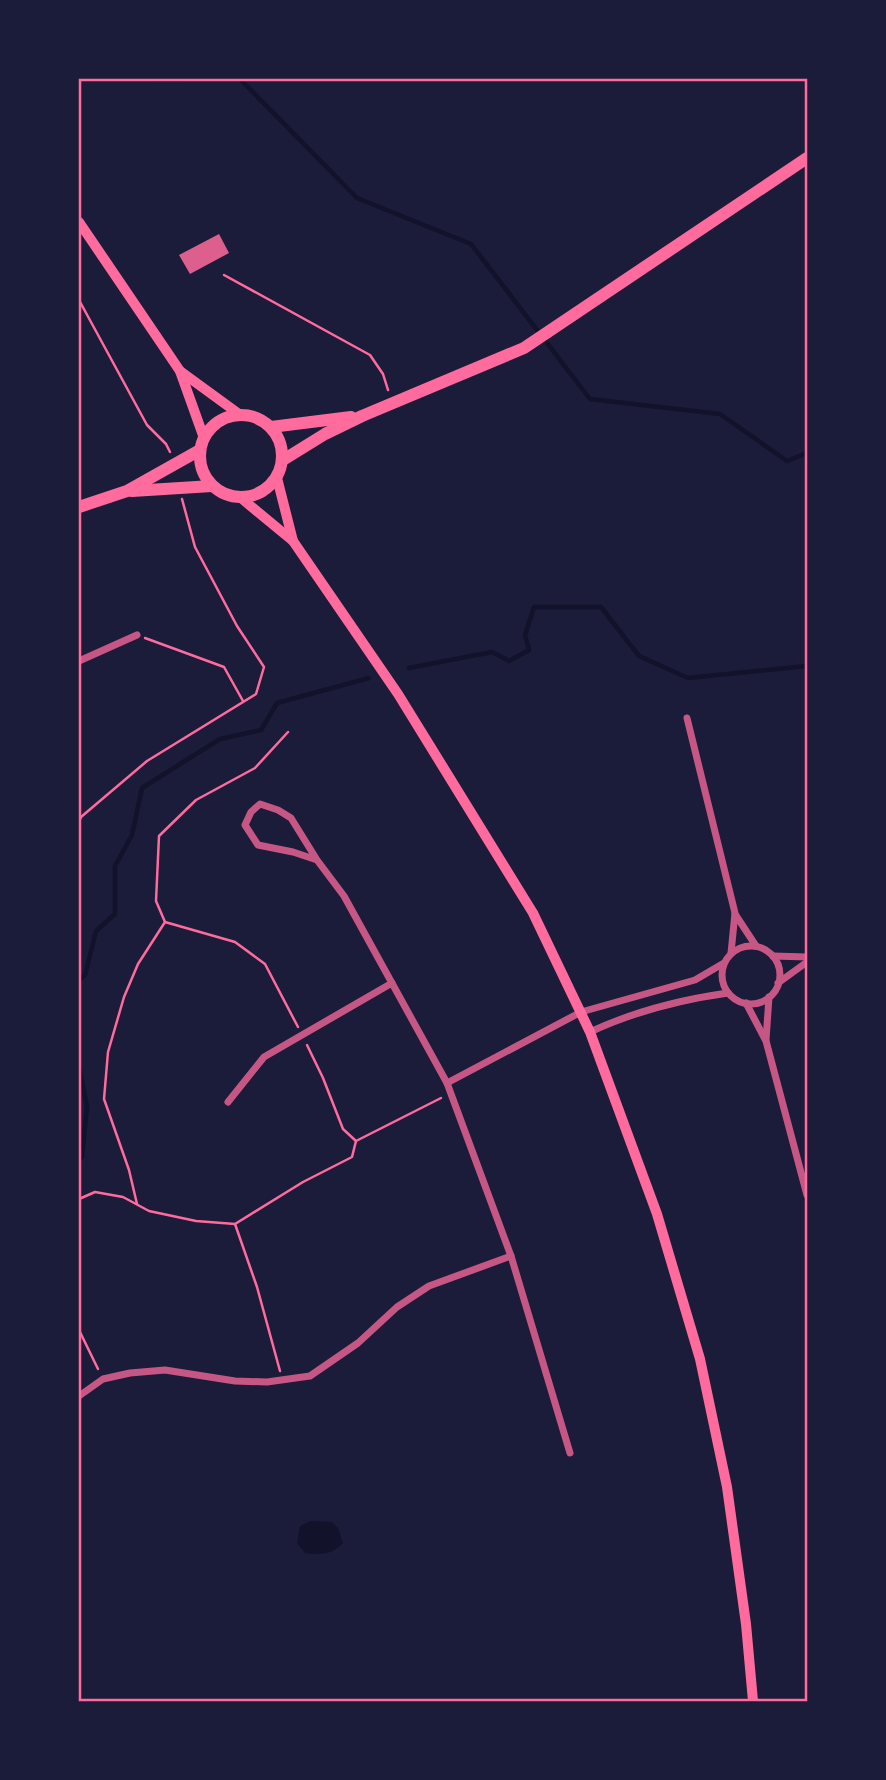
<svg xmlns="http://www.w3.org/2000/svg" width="886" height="1780" font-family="'Fira Sans Condensed',sans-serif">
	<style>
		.water { fill: #12122b }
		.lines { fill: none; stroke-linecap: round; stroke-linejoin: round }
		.stream { stroke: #12122b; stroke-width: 4.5 }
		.building { fill: #dd5f8e }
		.path { stroke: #ff6b9d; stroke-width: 2.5 }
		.minor { stroke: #c65784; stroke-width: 7 }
		.secondary { stroke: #ff6b9d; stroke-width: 10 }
		.trunk { stroke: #ff6b9d; stroke-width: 12 }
		.neatline { fill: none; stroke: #ff6b9d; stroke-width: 2.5 }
	</style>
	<rect width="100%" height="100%" fill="#1b1b3a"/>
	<path class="water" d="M311,1521l21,1 6,6 5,15c-11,12 -23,12 -38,10l-8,-10 3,-17z"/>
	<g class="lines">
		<g class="stream">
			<path d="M153,79h34"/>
			<path d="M240,79l117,119 114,46 119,155 130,15 67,47 20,-8"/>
			<path d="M409,668l83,-16 17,9 20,-11 -4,-15 9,-28h67l38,49 49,22 119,-12"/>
			<path d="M79,980l6,-5 11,-44 19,-17v-48l17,-31 10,-47 78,-49 41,-9 16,-27 92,-25"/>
			<path d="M79,1067l8,39 -5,51 -3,3"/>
		</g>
	</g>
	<path class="building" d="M219,234l10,19 -39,21 -11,-19z"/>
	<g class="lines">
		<g class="path">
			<path d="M224,275l146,80 13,19 5,16"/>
			<path d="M79,300l68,125 19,19 4,8"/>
			<path d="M145,638l79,29 19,34"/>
			<path d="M79,822l2,-5 66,-56 109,-67 8,-27 -27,-41 -42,-79 -13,-48"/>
			<path d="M165,922l-9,-21 3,-65 37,-36 59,-32 33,-36"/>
			<path d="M307,1045l16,33 20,51 13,12"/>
			<path d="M79,1199l16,-7 28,5 26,14 47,10 39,3 68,-42 49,-25 4,-16 85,-43"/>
			<path d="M137,1204l-8,-34 -25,-71 4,-47 16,-55 14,-33 27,-42 70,20 30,22 33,63"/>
			<path d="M235,1224l22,63 23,84"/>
			<path d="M79,1330l19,39"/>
		</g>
		<g class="minor">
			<path d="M79,661l58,-26"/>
			<path d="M687,718l48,195 -4,40"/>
			<path d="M317,860l-24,-8 -35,-7 -13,-20 6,-13 9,-8 18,6 13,8 26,42 27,36 103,187 64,173 59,197"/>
			<path d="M735,914l21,32"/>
			<circle cx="751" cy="975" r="29"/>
			<path d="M773,956l34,1"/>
			<path d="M778,983l29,-21"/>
			<path d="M746,1003l20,38 41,154"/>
			<path d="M590,1032c45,-21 88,-32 138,-39"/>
			<path d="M766,1040l3,-43"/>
			<path d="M447,1083l134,-71 114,-32 29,-17"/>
			<path d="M228,1102l36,-45 128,-74"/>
			<path d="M79,1396l24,-17 27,-6 35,-3 70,11 32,1 43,-6 48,-33 39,-36 32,-21 82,-30"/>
		</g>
		<g class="secondary">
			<path d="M79,222l101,149 24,67"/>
			<path d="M180,371l59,43"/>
			<path d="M277,478l16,63"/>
			<path d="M241,498l52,43 105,153 135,219 57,119 67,182 43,145 27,128 19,137 7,77"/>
		</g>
		<g class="trunk">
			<circle cx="241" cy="456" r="41"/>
			<path d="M271,427l80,-10"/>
			<path d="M283,460l42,-26 37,-18 162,-68 283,-190"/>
			<path d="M132,491l80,-5"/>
			<path d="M79,507l48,-16 73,-41"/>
		</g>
	</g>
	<rect width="886" height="1780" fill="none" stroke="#1b1b3a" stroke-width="161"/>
	<rect x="80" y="80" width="726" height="1620" class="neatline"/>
</svg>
